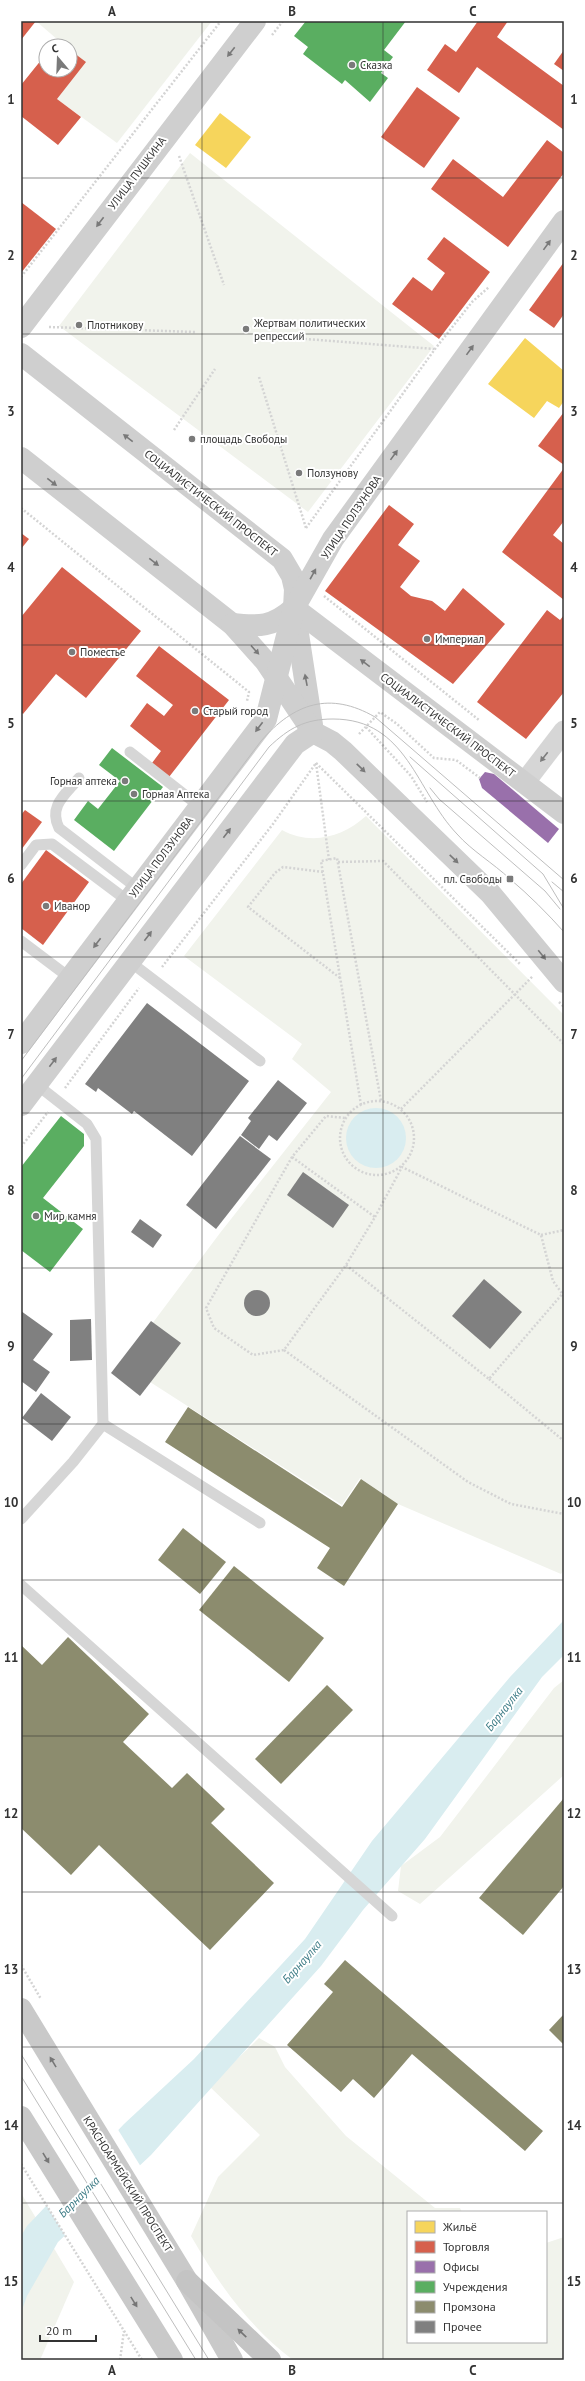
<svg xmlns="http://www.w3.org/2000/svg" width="585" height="2381" font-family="'PT Sans',sans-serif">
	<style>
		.green { fill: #f1f3ec }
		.water { fill: #d9edf0 }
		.pier { fill: #fff }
		.homes { fill: #f6d55c }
		.shops { fill: #d6604d }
		.offices { fill: #9970ab }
		.public { fill: #5aae61 }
		.industry { fill: #8c8c6e }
		.building { fill: #808080 }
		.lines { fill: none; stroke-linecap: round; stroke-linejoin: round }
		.path { stroke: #d4d4d4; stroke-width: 2.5; stroke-dasharray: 2 2; stroke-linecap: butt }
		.lane { stroke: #d6d6d6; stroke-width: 11 }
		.street { stroke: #d6d6d6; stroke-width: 21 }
		.secondary { stroke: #cfcfcf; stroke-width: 22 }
		.primary { stroke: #c9c9c9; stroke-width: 22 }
		.highway { stroke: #c4c4c4; stroke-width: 22 }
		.tram { stroke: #bebebe; stroke-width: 1 }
		.oneway { fill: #797979 }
		.oneway2 { fill: #7c7c7c }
		.oneway3 { fill: #767676 }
		.oneway4 { fill: #747474 }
		.grid { fill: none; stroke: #323232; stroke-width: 1; stroke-opacity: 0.55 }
		.poi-dot { fill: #7a7a7a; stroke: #fff; stroke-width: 1.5 }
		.labels { text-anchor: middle; stroke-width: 4; stroke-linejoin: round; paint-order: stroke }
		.poi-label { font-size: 11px; fill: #323232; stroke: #fff; text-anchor: start }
		.street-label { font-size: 11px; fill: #323232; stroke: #fff }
		.water-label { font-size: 12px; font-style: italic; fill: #3d7c86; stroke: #fff }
		.neatline { fill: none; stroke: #323232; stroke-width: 1.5 }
		.grid-label { font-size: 13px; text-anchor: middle; font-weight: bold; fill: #323232 }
	</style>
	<rect width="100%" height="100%" fill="#fff"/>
	<g class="green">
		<path d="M36,21h176l-95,122 -60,-44 28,-37 -15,-12v-4h-5z"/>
		<path d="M190,153l244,193 -126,166 -249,-186z"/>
		<path d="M366,816l198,199v555l-3,4 -163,-70 -38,-26 -18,27 -220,-141 98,-131 111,-141 -39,-33 10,-15 -118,-88 98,-126c29,16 61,7 84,-14z"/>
		<path d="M564,1680v95l-144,129 -22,-13 3,-25 39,-29 114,-149z"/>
		<path d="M259,2038l16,9 10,20 61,69 89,72h25l2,4h-54v130h138v-99l18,-6v123h-271c-44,-33 -75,-77 -102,-124l27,-59 42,-42 -51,-49z"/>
		<path d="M21,2193l53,89 -34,78h-19z"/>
	</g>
	<g class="water">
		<circle cx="376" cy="1138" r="30"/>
		<path d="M564,1620v35l-22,22 -117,162 -62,71 -42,56 -170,189 -93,87 -31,54 -6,17v-77l6,-10 97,-102 70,-65 111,-120 67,-98 138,-164z"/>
	</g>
	<path class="pier" d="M117,2128l24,39 -75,70 -21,-34z"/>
	<g class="homes">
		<path d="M220,113l31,24 -25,31 -31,-23z"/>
		<path d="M525,338l39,33v30l-5,7 -12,-7 -13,17 -46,-34z"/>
	</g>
	<g class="shops">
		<path d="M21,21h15l-15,19z"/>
		<path d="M478,21h30l-11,16 67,49v44l-87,-63 -18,26 -32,-23 18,-26 11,8z"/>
		<path d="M57,40l8,6h-13z"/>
		<path d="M70,50l16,12 -29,37 24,18 -23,28 -37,-29v-31l25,-31v16h24z"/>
		<path d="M564,50v21l-10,-7z"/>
		<path d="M417,87l43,31 -36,50 -43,-31z"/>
		<path d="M547,140l17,13v20l-56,74 -77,-58 22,-30 50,38z"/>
		<path d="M21,202l35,27 -35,44z"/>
		<path d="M444,237l46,35 -51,67 -47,-35 21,-27 19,14 13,-18 -18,-14z"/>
		<path d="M564,262v52l-10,14 -25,-18z"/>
		<path d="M564,412v53l-26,-19z"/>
		<path d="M564,468v53l-11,14 11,9v56l-62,-48z"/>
		<path d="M389,505l25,19 -16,21 22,16 -20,26 11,9 21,5 13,10 18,-23 42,36 -52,60 -128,-93z"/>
		<path d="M21,533l8,6 -8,10z"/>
		<path d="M62,567l79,64 -55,67 -30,-24 -33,40 -2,-2v-95z"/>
		<path d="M547,610l13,10 4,-5v77l-38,47 -49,-37z"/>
		<path d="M159,646l70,54 -60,77 -17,-14 9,-12 -31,-25 17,-23 17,13 9,-11 -37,-29z"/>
		<path d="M25,810l17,12 -21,28v-35z"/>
		<path d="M46,850l43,32 -46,63 -22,-17v-44z"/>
	</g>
	<path class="offices" d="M485,772l9,2 65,55 -11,14 -66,-55 -3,-9z"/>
	<g class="public">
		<path d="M306,21h100l-22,29 9,7 -12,16 7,5 -18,24 -25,-22 -3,4 -39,-30 5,-7 -14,-11z"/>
		<path d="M112,748l51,39 -49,64 -40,-31 14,-19 10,8 22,-28 -21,-16z"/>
		<path d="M61,1116l23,18v12l-41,52 40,31 -33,43 -29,-22v-83z"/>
	</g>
	<g class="industry">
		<path d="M188,1407l154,100 19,-28 37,25 -54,82 -27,-18 13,-20 -165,-106z"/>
		<path d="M183,1528l43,34 -26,32 -42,-34z"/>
		<path d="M234,1566l90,72 -35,44 -90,-72z"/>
		<path d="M68,1637l81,77 -26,28 49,46 15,-15 38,36 -14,14 63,60 -64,67 -111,-105 -28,30 -50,-47v-183l21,20z"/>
		<path d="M327,1685l26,25 -72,74 -26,-25z"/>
		<path d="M564,1798v88l-41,49 -44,-37z"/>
		<path d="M345,1960l198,171 -18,20 -113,-97 -38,44 -21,-19 -12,13 -54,-47 46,-53 -9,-8z"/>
		<path d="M564,2014v31l-15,-15z"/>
	</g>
	<g class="building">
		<path d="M147,1003l102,78 -57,75 -58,-45 -2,3 -34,-26 -2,4 -11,-8z"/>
		<path d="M278,1080l29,23 -30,38 -8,-6 -10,14 -18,-14 10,-14 -3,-3z"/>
		<path d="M240,1136l31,23 -55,70 -30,-24z"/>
		<path d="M303,1172l46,33 -16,23 -46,-33z"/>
		<path d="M140,1219l22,16 -9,13 -22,-16z"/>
		<path d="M484,1279l38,33 -32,37 -38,-33z"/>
		<circle cx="257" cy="1303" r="13"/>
		<path d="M21,1311l32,23 -20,26 17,12 -14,20 -15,-11z"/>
		<path d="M91,1319l1,41 -22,1v-41z"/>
		<path d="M151,1321l30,22 -41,53 -29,-23z"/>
		<path d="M41,1393l30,24 -19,24 -30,-23z"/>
	</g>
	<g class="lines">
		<g class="path">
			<path d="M272,35l11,-14"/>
			<path d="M179,156l45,129"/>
			<path d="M21,277l200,-256"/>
			<path d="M49,327l146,5"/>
			<path d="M293,338l142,11"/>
			<path d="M259,377l47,151"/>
			<path d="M174,430l41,-61"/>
			<path d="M21,508l228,184 -2,9"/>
			<path d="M306,528l129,-179 37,-47 17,-15"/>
			<path d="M324,596l155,124"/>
			<path d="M366,727l45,49 16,26"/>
			<path d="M359,734l21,-22 17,12 37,34 22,2 24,18"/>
			<path d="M316,763l205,202"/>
			<path d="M316,763l13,97"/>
			<path d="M338,862l45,-1 181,183"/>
			<path d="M323,872l-40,-5 -8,6 -27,34 92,71"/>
			<path d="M162,967l111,-143 43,-61"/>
			<path d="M559,1002l5,5"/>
			<path d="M65,1088l74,-100"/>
			<circle cx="377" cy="1138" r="37"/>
			<path d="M361,1105l-40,-244 16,-3 44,243"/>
			<path d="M401,1109l132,-133"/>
			<path d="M21,1147l27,-35"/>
			<path d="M292,1157l83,60 -29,48 -62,85 -31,5 -39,-27 -8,-20 86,-151 34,-41 19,2"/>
			<path d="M375,1217l27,-50 139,68 12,46 11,15"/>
			<path d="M541,1235l23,-5"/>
			<path d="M346,1265l143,114 75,-87"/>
			<path d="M284,1350l184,132 43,22 53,10"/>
			<path d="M489,1379l75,62"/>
			<path d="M21,1965l20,34"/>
			<path d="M21,2164l121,196"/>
			<path d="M120,2360l4,-29"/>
		</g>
		<g class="lane">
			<path d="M130,752l69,54"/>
			<path d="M79,778c-13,16 -31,28 -20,50l78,60"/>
			<path d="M21,865l15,-20 16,-1 76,57"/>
			<path d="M21,941l49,37"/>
			<path d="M129,961l131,100"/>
			<path d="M103,1424l157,99"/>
			<path d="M21,1519l52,-57 30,-38 -7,-285 -9,-15 -51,-40"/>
			<path d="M21,1585l371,331"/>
		</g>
		<path class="street" d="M524,783l40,-52"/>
		<g class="secondary">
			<path d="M21,327l234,-306"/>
			<path d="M21,354l261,205 10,17 3,13 -1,19 18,117"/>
			<path d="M21,458l211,166 34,38 47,70 19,10 11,9 147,142 74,89"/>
			<path d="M294,608l270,205"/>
			<path d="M232,624c27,3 41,3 62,-16"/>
			<path d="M21,1043l245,-324 28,-111 39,-69 231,-318"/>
			<path d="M21,1105l274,-361 18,-12"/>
		</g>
		<g class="primary">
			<path d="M21,2009l166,272 45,79"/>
			<path d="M21,2117l151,243"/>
		</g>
		<path class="highway" d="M187,2281l83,79"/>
		<g class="tram">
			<path d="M410,757l133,117 21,35"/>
			<path d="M430,788l9,11 106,92 15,18"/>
			<path d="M552,882l12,10"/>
			<path d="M21,1061l240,-320c33,-38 69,-50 114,-24l189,163"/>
			<path d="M21,1079l248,-332c20,-19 36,-28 64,-28 74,0 83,72 124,115 15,17 36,29 53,45 19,16 37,34 54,53"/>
			<path d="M21,2054l188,306"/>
			<path d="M21,2076l175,284"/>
		</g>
	</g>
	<defs><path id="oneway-solid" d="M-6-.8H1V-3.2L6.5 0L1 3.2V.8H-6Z"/></defs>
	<g class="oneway">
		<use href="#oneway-solid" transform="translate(231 52) rotate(128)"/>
		<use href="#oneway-solid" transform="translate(100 222) rotate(127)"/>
		<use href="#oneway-solid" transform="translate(547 245) rotate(-54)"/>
		<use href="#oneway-solid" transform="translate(470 350) rotate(-54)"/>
		<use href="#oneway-solid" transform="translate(128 438) rotate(-142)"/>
		<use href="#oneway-solid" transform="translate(394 455) rotate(-54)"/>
		<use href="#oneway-solid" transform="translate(52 482) rotate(38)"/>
		<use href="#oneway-solid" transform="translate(154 562) rotate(38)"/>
		<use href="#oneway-solid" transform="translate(313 574) rotate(-61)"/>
		<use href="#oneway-solid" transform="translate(255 650) rotate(48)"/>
		<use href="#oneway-solid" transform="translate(365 663) rotate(-143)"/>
		<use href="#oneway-solid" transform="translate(306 680) rotate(-101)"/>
		<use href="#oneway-solid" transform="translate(259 727) rotate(127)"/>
		<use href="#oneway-solid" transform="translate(361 768) rotate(44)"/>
		<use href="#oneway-solid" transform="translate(227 833) rotate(-53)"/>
		<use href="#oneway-solid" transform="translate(454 859) rotate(44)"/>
		<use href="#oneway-solid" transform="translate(148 936) rotate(-53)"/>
		<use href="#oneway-solid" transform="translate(97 943) rotate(127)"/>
		<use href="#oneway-solid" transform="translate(542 955) rotate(51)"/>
		<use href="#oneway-solid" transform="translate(53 1062) rotate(-53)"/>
	</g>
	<use class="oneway2" href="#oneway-solid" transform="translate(544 757) rotate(128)"/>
	<g class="oneway3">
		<use href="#oneway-solid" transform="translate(53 2062) rotate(-121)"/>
		<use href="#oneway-solid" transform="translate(46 2158) rotate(59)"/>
		<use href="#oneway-solid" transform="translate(134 2302) rotate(58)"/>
	</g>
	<use class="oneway4" href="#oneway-solid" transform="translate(242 2333) rotate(-136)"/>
	<path class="grid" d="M202,21v2339M383,21v2339M21,178h543M21,334h543M21,489h543M21,645h543M21,801h543M21,957h543M21,1113h543M21,1268h543M21,1424h543M21,1580h543M21,1736h543M21,1892h543M21,2047h543M21,2203h543"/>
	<g class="poi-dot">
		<circle cx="352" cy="65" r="4"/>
		<circle cx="79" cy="325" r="4"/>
		<circle cx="246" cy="329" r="4"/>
		<circle cx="192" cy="439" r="4"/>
		<circle cx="299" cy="473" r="4"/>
		<circle cx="427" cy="639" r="4"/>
		<circle cx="72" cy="652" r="4"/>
		<circle cx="195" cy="711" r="4"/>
		<circle cx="125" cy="781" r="4"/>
		<circle cx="134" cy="794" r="4"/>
		<rect x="506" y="875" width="8" height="8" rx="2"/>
		<circle cx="46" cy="906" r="4"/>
		<circle cx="36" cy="1216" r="4"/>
	</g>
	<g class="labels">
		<g class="poi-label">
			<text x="360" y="69">Сказка</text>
			<text x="254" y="327">Жертвам политических<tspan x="254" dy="13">репрессий</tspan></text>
			<text x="87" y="329">Плотникову</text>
			<text x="200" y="443">площадь Свободы</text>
			<text x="307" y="477">Ползунову</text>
			<text x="435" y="643">Империал</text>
			<text x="80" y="656">Поместье</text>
			<text x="203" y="715">Старый город</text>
			<text x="117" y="785" text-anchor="end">Горная аптека</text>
			<text x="142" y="798">Горная Аптека</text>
			<text x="502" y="883" text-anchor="end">пл. Свободы</text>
			<text x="54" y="910">Иванор</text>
			<text x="44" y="1220">Мир камня</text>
		</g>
		<g class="street-label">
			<text transform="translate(137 173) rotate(-53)" y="4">УЛИЦА ПУШКИНА</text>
			<text transform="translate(211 503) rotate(38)" y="4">СОЦИАЛИСТИЧЕСКИЙ ПРОСПЕКТ</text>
			<text transform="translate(351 517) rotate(-56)" y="4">УЛИЦА ПОЛЗУНОВА</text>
			<text transform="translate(448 725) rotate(37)" y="4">СОЦИАЛИСТИЧЕСКИЙ ПРОСПЕКТ</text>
			<text transform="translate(161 857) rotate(-53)" y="4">УЛИЦА ПОЛЗУНОВА</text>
			<text transform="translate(128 2184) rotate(58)" y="4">КРАСНОАРМЕЙСКИЙ ПРОСПЕКТ</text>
		</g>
		<g class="water-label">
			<text transform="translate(504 1709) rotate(-52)" y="4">Барнаулка</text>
			<text transform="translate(302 1962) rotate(-49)" y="4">Барнаулка</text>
			<text transform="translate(79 2197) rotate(-45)" y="4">Барнаулка</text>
		</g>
	</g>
	<rect width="585" height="2381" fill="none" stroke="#ffffff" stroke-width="44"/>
	<rect x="407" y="2211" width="140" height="132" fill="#ffffff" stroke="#adadad"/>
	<rect x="415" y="2221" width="20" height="12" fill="#f6d55c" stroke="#adadad"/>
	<text x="443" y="2231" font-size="12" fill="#323232">Жильё</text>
	<rect x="415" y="2241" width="20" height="12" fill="#d6604d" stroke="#adadad"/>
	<text x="443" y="2251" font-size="12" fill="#323232">Торговля</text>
	<rect x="415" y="2261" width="20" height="12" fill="#9970ab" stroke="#adadad"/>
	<text x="443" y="2271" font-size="12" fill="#323232">Офисы</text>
	<rect x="415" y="2281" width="20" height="12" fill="#5aae61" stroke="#adadad"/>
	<text x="443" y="2291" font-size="12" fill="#323232">Учреждения</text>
	<rect x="415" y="2301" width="20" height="12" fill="#8c8c6e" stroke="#adadad"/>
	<text x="443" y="2311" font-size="12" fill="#323232">Промзона</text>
	<rect x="415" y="2321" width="20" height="12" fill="#808080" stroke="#adadad"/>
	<text x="443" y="2331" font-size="12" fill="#323232">Прочее</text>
	<g transform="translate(58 58) rotate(341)"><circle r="19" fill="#ffffff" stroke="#adadad"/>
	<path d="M0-3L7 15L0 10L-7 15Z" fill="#7a7a7a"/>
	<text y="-6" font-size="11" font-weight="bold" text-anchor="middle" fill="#323232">С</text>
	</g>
	<path d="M40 2335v6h56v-6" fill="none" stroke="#323232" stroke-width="2"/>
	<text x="46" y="2335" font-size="12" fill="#323232" stroke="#ffffff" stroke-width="3" paint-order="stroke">20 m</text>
	<rect x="22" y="22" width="541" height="2337" class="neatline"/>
	<g class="grid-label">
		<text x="112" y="16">A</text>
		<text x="292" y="16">B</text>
		<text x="473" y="16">C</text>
		<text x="11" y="104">1</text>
		<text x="574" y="104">1</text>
		<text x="11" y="260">2</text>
		<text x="574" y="260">2</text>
		<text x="11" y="416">3</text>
		<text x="574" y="416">3</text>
		<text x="11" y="572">4</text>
		<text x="574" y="572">4</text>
		<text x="11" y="728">5</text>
		<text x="574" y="728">5</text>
		<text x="11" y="883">6</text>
		<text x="574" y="883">6</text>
		<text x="11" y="1039">7</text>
		<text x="574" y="1039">7</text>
		<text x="11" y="1195">8</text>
		<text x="574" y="1195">8</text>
		<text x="11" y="1351">9</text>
		<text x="574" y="1351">9</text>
		<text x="11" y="1507">10</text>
		<text x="574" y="1507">10</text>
		<text x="11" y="1662">11</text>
		<text x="574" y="1662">11</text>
		<text x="11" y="1818">12</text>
		<text x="574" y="1818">12</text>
		<text x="11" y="1974">13</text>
		<text x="574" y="1974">13</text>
		<text x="11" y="2130">14</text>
		<text x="574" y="2130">14</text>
		<text x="11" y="2286">15</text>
		<text x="574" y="2286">15</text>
		<text x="112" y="2375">A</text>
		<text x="292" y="2375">B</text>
		<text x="473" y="2375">C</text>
	</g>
</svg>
